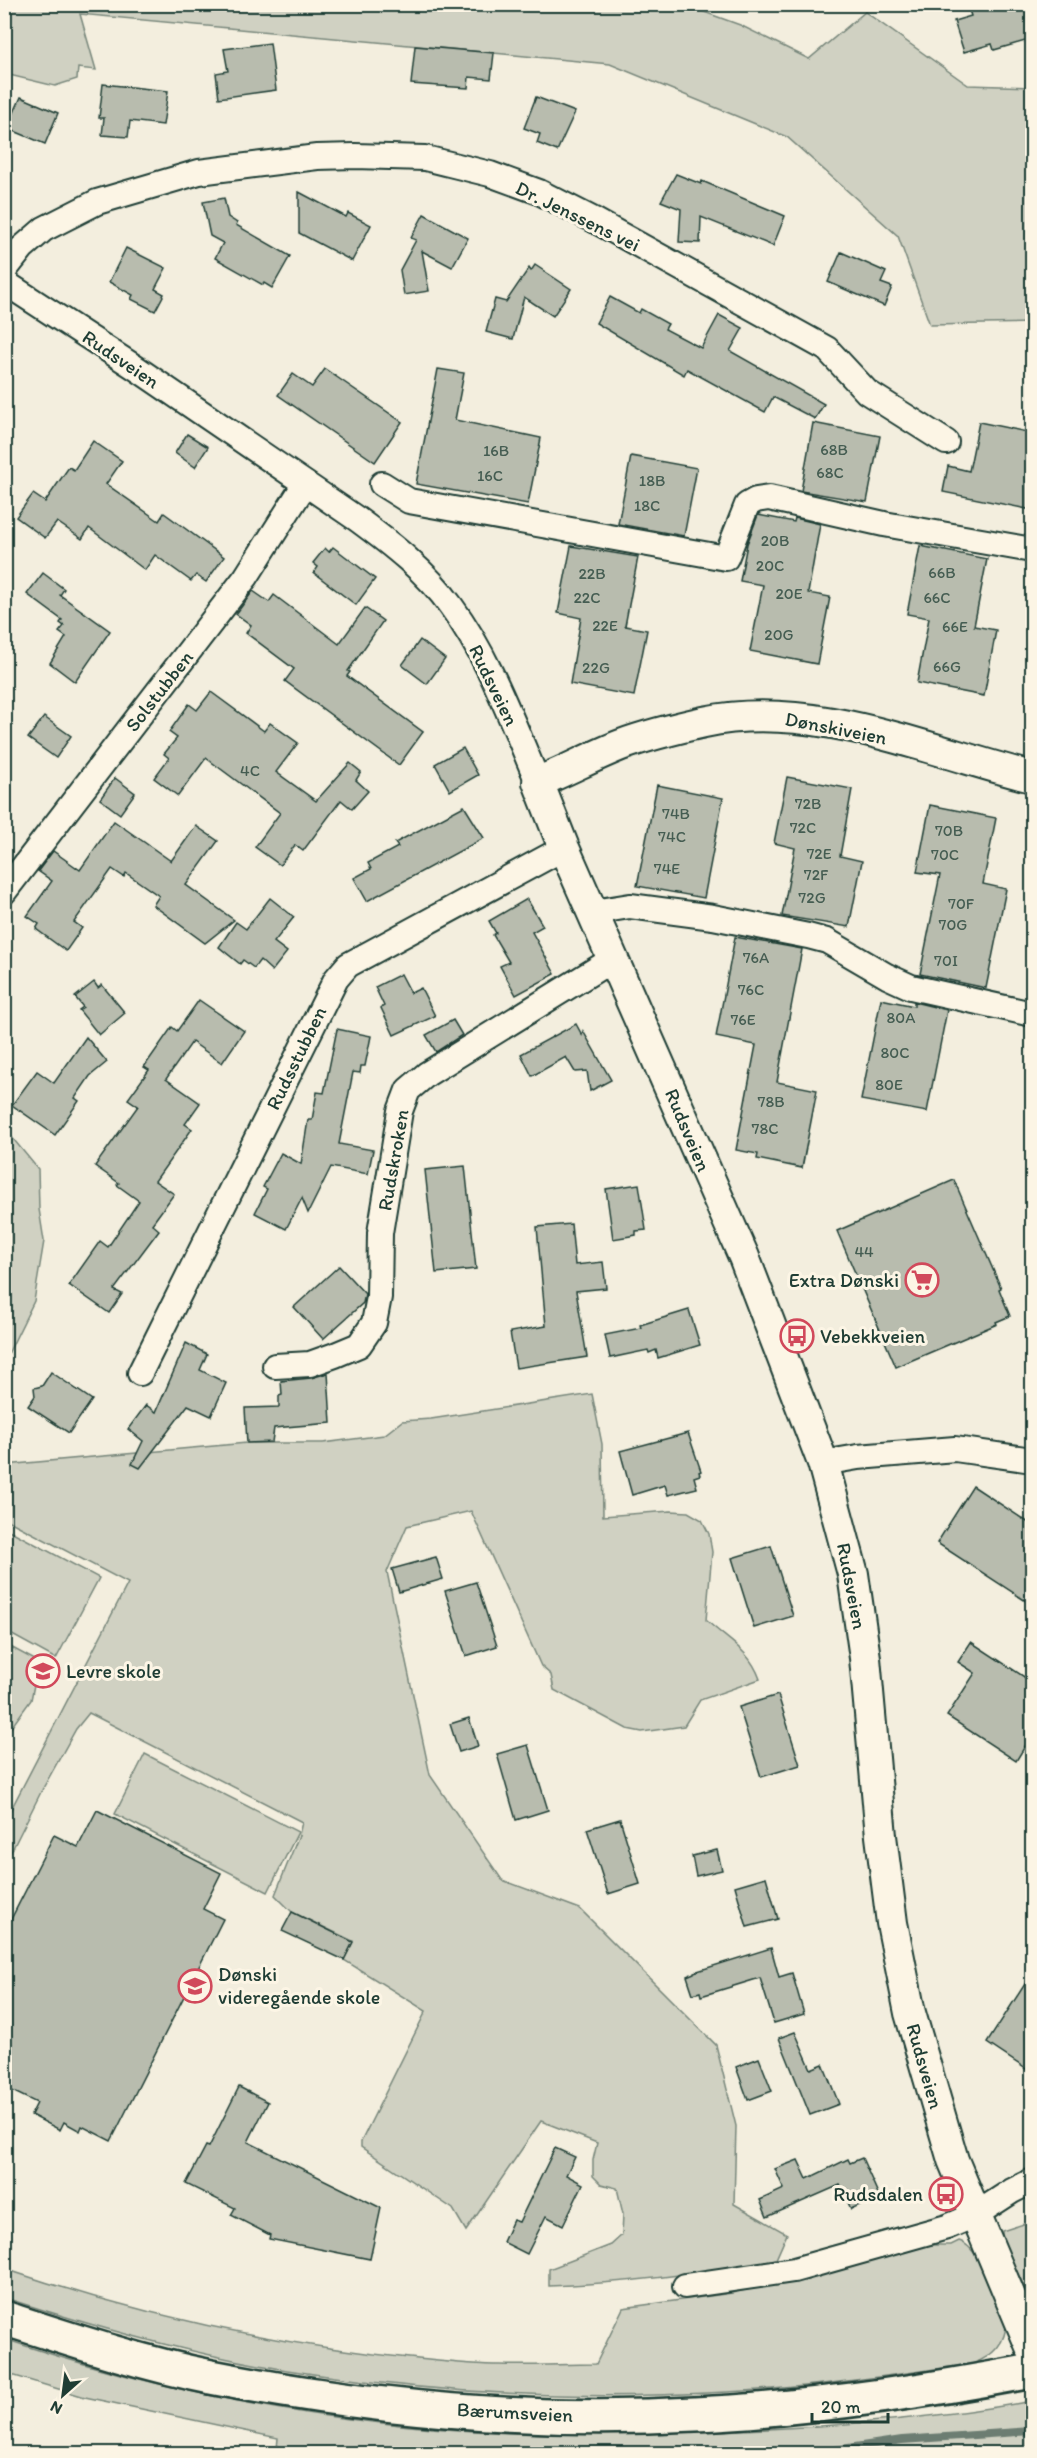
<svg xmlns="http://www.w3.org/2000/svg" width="1037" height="2458" font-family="Itim,sans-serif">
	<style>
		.green { fill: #d0d1c2; stroke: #78877b; stroke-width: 1.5 }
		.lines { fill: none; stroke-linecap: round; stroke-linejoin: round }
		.stream { stroke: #6c7d72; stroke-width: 8 }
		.building { fill: #b8bcae; stroke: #1f3d34; stroke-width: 1.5 }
		.minor-casing { stroke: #1f3d34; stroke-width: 28 }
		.tertiary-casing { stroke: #1f3d34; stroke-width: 34 }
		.secondary-casing { stroke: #1f3d34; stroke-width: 38 }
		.minor { stroke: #fcf5e5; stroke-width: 24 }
		.tertiary { stroke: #fcf5e5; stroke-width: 30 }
		.secondary { stroke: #fcf5e5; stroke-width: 33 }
		.labels { text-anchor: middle; stroke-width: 6; stroke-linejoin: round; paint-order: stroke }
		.number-label { font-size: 16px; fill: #455d52 }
		.street-label { font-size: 20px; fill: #1f3d34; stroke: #fcf5e5 }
		.poi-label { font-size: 20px; fill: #1f3d34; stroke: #fcf5e5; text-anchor: start }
	</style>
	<rect width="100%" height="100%" fill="#f3eede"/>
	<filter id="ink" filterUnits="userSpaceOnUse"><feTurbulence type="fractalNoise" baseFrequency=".0167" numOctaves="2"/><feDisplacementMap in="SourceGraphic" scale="12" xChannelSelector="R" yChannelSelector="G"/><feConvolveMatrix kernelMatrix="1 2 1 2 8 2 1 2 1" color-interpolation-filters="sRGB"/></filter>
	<g filter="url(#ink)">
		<g class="green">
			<path d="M5,5h680l55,20 69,34 56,-47 103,73 64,2v236l-102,2 -32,-89 -111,-99 -177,-73 -530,-50 16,56 -18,-2 -1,11 -22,7 -50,-12z"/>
			<path d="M5,1129l33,40 1,40 5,32 -10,60 -29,59z"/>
			<path d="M592,1394l10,50 1,72 68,-5 17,1 14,8 7,14 3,18 -6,68c22,21 43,29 54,59l-60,21 -16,26 -42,6 -15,-3 -73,-39 -3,-15 -10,-9 -70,-155 -64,15 -20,46 43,203 72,105 78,29 136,136 20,81 -2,78 53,30 -11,25c-75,15 -150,24 -227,27v-17l62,-24 11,-10 1,-21 -6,-26 -16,-4 -8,-8v-16l4,-17 -56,-22 -75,110 -13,-22 -92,-62v-5l65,-131 -82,-51 9,-19 -61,-29 -17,-17 24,-60 3,-13 -213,-109 -13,16 -34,61 -37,74v-43l123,-238 -123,-64v-54l242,-22h76l61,-8 18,-14 29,-2z"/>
			<path d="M5,1528l94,50 -43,81 -51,-28z"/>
			<path d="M5,1644l30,16 3,5 -7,35 -26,36z"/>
			<path d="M145,1754l153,78 -30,60 -153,-78z"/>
			<path d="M1032,2208v94l-29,-58 -1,-13 25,-8z"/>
			<path d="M959,2241c21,6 38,57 47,76 2,25 -12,39 -34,47 -82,11 -163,24 -245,28 -135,8 -273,3 -407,-17 -108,-15 -212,-44 -315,-77v-29c130,44 267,75 404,89 30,3 61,7 91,7 32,1 64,-1 96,-1l27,-56 109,-15 105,-23 86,-25h28z"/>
			<path d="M5,2339c154,53 323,85 486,93 66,4 132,1 198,0 113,-3 232,-11 343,-31v52l-607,1 -68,-4 -2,3h-49l-29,-4 1,-11 -193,-41 -80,-24z"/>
		</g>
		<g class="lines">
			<path class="stream" d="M808,2454l94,-14 130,-9"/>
		</g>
		<g class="building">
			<path d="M967,4h51l1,5 13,-4v34l-38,11 -2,-6 -28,8 -10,-31 17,-5z"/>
			<path d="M270,43l6,47 -57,8 -3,-25 12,-2 -4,-22z"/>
			<path d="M415,46l79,7 -3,26 -22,-2 -1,11 -57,-4z"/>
			<path d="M103,84l65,7 -5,34 -33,-4 -2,16 -26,-2 2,-17h-5z"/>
			<path d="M21,97l37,16 -13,31 -38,-16z"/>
			<path d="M536,97l39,15 -18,39 -20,-8 3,-9 -16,-6z"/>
			<path d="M676,174l25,10 1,-3 83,35 -12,30 -72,-29 -1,26 -21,-1 2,-33 -20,-8z"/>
			<path d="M299,192l47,25 2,-4 23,12 -19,36 -53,-28z"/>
			<path d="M224,198l4,19 9,6 -1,2 54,31 -18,32 -8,-5 -1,2 -48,-27 8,-15 -13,-7 -7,-34z"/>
			<path d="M424,214l44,24 -16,29 -30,-16 7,40 -25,4 -4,-25 16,-30 -5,-2z"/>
			<path d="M126,248l40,20 -11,21 9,5 -9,17 -24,-12 2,-4 -24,-13z"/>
			<path d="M841,252l45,20 -5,11 11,4 -8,19 -56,-24z"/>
			<path d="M535,265l36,24 -18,27 -29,-19 -11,42 -27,-7 9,-33 11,3 23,-34 2,3z"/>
			<path d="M610,297l29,16 2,-4 27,15 -3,5 36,19 18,-33 24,13 -13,23 94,53 -9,15 -42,-22 -8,15 -78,-43 -3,6 -88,-52z"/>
			<path d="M325,369l77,53 -27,40 -97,-67 15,-21 19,13z"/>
			<path d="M438,369l26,4 -9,47 86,18 -13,66 -112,-20z"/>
			<path d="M979,422l53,11v77l-89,-18 5,-26 21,5z"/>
			<path d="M813,423l67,13 -13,66 -66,-11z"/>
			<path d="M187,434l21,13 -13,20 -20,-14z"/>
			<path d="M93,441l29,20 -16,23 53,37 5,-8 60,44 -18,25 -10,-7 -5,6 -36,-26 -10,15 -56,-42 -7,11 -25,-17 -12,16 -29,-21 17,-23 12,8 24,-35 5,3z"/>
			<path d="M631,456l66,12 -13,68 -66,-12z"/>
			<path d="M758,515l36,7 1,-4 25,6 -12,69 22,4 -13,67 -67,-13 13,-66 -23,-4 7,-37z"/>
			<path d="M571,546l67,11 -13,69 22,4 -13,66 -64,-12 11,-66 -23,-5z"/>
			<path d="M920,546l67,13 -13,67 22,4 -12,66 -67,-13 12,-65 -22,-4z"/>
			<path d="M333,547l42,32 -19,26 -42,-32 4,-6 -5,-4 12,-15 4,4z"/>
			<path d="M43,573l21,16 -4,6 50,36 -35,51 -25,-19 16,-26 -7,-5 5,-6 -4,-3 2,-3 -35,-26z"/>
			<path d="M253,591l16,11 5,-7 65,49 26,-36 18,13 -35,50 2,1 -3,4 76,56 -24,33 -114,-84 9,-12 -48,-36 5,-8 -15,-11z"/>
			<path d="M420,640l25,19 -18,25 -25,-19z"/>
			<path d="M211,692l53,39 6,-8 28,20 -22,29 40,29 34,-38 11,9 -5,8 12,11 -16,18 -11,-9 -38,51 -8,-6 -15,20 -25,-18 25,-34 -74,-55 -28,38 -24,-18 15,-20 -5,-4 13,-16 -8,-6 20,-28 8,6z"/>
			<path d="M44,717l27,19 -15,22 -28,-20z"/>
			<path d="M463,748l15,27 -28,16 -15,-27z"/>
			<path d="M787,777l65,12 -12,67 22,5 -13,66 -67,-11 13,-68 -21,-5z"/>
			<path d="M115,778l20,15 -15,21 -20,-15z"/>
			<path d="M657,785l66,13 -19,100 -67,-12z"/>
			<path d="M930,805l66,13 -13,66 23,5 -20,99 -66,-14 20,-99 -23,-3z"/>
			<path d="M464,806l20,32 -117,63 -13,-23 17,-9 -3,-6 30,-16 -3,-4z"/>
			<path d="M114,821l57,40 25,-35 22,15 -32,44 48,35 -29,23 -52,-38 6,-9 -33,-23 -2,4 -12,-8 -38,53 8,6 -16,23 -30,-22 3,-5 -12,-8 25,-35 -14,-10 15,-20 27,19z"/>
			<path d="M270,898l24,19 -20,25 13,10 -15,19 -12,-11 -6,8 -11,-8 -3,4 -21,-17 17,-25 10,7z"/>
			<path d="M527,899l16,27 -11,6 23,42 -39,21 -16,-29 9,-4 -16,-27 3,-2 -7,-12z"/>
			<path d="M735,937l67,12 -25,133 40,8 -15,78 -45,-9 1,-5 -22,-4 20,-105 -40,-8z"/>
			<path d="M401,974l10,19 10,-5 14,28 -41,19 -13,-27 3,-2 -9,-19z"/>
			<path d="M94,982l4,6 4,-3 23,28 -26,22 -20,-25 4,-3 -8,-10z"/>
			<path d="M881,999l33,7v-4l33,8 -20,102 -66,-12z"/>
			<path d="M199,1000l45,31 -22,32 -30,-21 -26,37 34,24 -15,21 7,5 -37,52 19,13 -22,30 7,6 -45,60 8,4 -13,19 -40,-28 31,-44 8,6 31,-46 -22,-16 2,-2 -24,-17 43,-60 -10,-7 21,-29 -5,-3 28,-40 5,4z"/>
			<path d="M453,1020l9,15 -26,17 -10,-17z"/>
			<path d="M576,1024l6,11 1,-4 28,49 -21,11 -3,-20 -12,1 -9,-15 -34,19 -11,-22z"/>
			<path d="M337,1029l34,7 -6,30h-4l-1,7 -7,-1 -14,72 34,6 -5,24 -37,-7 -23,46 -6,-15 -16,31 -31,-16 12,-24 -4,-2 18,-34 20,11 7,-44h4l5,-28 7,1z"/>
			<path d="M86,1037l21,25 -17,14 -15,22 4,3 -24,34 -43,-30 25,-34 17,12z"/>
			<path d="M465,1166l11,103 -40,4 -11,-103z"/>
			<path d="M954,1180l47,108 -2,1 11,27 -14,6 1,2 -101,43 -59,-136z"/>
			<path d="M639,1184l7,46 -10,1v4l-23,4 -7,-50z"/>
			<path d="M571,1224l4,41 28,-3 3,26 -30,3 11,66 -71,11 -6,-36 36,-6 -9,-99z"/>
			<path d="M339,1266l26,28 -2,9 -40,36 -29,-32z"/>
			<path d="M689,1310l11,35 -42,13 -2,-8 -7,3 -1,-3 -38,8 -5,-23 36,-7 -1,-3z"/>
			<path d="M186,1343l21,11 -7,16 26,13 -15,33 -23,-11 -48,63 -8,-4 11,-23 -15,-12 18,-24 10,7z"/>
			<path d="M51,1372l41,28 -23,33 -41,-27 7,-10 -1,-8 8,-2z"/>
			<path d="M328,1373l3,50 -57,5 -2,14 -25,1 -2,-35 34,-1v-11l3,-1 -1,-14 30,-3z"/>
			<path d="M688,1433l13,38 -2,1 1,3 -6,2 3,11 -29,7 -3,-10 -33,10 -12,-44z"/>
			<path d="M973,1486l59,39v80l-95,-62z"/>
			<path d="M771,1546l22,70 -39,12 -22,-70z"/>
			<path d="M436,1557l7,22 -44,13 -7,-23z"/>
			<path d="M476,1582l21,64 -31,10 -21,-65z"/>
			<path d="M971,1642l61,40v53l-16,26 -69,-45 28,-43 -17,-11z"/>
			<path d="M778,1695l22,70 -39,12 -22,-70z"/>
			<path d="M469,1718l9,28 -19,6 -9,-28z"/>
			<path d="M528,1745l20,65 -32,10 -19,-66z"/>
			<path d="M97,1810l124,63 -18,36 20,10 -112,222 -29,-15 -2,5 -16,-9 -4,8 -29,-15 6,-12 -33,-16v-154l50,-98 24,12z"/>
			<path d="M620,1819l20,65 -32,10 -21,-65z"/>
			<path d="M717,1850l5,20 -26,6 -4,-20z"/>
			<path d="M766,1877l12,42 -31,8 -12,-41z"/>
			<path d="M292,1912l61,30 -9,18 -62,-29z"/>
			<path d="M771,1948l8,29 13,-4 12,41 -30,9 -14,-45 -59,18 -1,-4 -7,2 -6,-18 7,-3v-1z"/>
			<path d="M1032,1973v100l-45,-30z"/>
			<path d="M795,2032l16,37 12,-5 16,40 -29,11 -31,-77z"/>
			<path d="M759,2058l13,33 -24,9 -12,-33z"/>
			<path d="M239,2087l29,15 -20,40 133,66 -11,51 -101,-20 1,-4 -39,-20 4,-7 -49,-24 20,-38 3,1z"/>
			<path d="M555,2148l20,9 -9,18 17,9 -20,41 -17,-9 -19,38 -24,-12 10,-22 6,2z"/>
			<path d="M862,2158l17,38 -28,13 -11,-24 -73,32 -7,-17 24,-11 -9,-20 23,-9 9,19 41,-20 2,4z"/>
		</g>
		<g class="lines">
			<g class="minor-casing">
				<g id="minor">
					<path d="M4,271l18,-23 22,-19 53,-27 102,-30 118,-15 38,-1 70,2 65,16 49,18 55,28 233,129 40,43 79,50"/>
					<path d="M4,282l132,86 221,151c34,25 70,53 94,87 39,53 61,116 87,176"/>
					<path d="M382,484l27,17 317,57 21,-53 9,-5 13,-2 115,26 148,26"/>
					<path d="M4,892l242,-315 59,-93"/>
					<path d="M593,912l37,-6 83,11 95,19 19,5 60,35 24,11 121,27"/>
					<path d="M275,1366l35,-2 25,-9 24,-10 15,-22 5,-26 1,-64 20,-122 8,-21 19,-16 186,-115"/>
					<path d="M140,1373l196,-394 12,-14 216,-117"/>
					<path d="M823,1463l35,-6 97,-8 77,11"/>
					<path d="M685,2286l109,-16 153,-43 28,-12 37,-24 20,-10"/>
				</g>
			</g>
			<g class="tertiary-casing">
				<path id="tertiary" d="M1032,777c-104,-26 -218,-78 -328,-55 -27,6 -56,13 -83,23 -28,11 -55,26 -83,37l26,66 180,409 79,206 30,111 12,84 16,178 11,87 18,90 43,147 79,189"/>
			</g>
			<g class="secondary-casing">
				<path id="secondary" d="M4,2318c68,22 137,45 207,59 158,31 323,46 484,37 114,-5 226,-22 337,-43"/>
			</g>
			<use href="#minor" class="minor"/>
			<use href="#tertiary" class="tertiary"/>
			<use href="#secondary" class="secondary"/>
		</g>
	</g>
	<defs>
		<g id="supermarket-ring" transform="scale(1.725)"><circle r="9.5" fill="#fcf5e5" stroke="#d1495b" stroke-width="1.5"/><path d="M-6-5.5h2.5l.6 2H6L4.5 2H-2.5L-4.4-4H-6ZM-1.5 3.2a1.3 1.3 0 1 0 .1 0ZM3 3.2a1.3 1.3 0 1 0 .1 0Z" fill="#d1495b"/></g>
		<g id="bus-ring" transform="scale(1.725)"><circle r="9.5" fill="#fcf5e5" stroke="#d1495b" stroke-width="1.5"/><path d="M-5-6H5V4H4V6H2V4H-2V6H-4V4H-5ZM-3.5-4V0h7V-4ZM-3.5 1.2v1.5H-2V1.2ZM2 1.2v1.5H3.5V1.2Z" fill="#d1495b"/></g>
		<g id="school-ring" transform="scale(1.725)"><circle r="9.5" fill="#fcf5e5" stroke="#d1495b" stroke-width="1.5"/><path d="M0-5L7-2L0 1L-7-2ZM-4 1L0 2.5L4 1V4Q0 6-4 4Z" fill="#d1495b"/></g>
	</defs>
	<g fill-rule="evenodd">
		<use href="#supermarket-ring" x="922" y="1280"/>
		<use href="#bus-ring" x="797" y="1336"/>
		<use href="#school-ring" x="43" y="1671"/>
		<use href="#school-ring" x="195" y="1986"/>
		<use href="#bus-ring" x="946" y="2194"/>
	</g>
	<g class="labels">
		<g class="number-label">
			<text x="834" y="455">68B</text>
			<text x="496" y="456">16B</text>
			<text x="830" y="478">68C</text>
			<text x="490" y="481">16C</text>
			<text x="652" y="486">18B</text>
			<text x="647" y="511">18C</text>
			<text x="775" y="546">20B</text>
			<text x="770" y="571">20C</text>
			<text x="942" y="578">66B</text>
			<text x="592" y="579">22B</text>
			<text x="789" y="599">20E</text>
			<text x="587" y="603">22C</text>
			<text x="937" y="603">66C</text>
			<text x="605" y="631">22E</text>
			<text x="955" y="632">66E</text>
			<text x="779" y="640">20G</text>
			<text x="947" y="672">66G</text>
			<text x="596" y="673">22G</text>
			<text x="250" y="776">4C</text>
			<text x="808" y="809">72B</text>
			<text x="676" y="819">74B</text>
			<text x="803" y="833">72C</text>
			<text x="949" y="836">70B</text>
			<text x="672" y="842">74C</text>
			<text x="819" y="859">72E</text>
			<text x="945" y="860">70C</text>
			<text x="667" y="874">74E</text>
			<text x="816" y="880">72F</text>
			<text x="812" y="903">72G</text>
			<text x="961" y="909">70F</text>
			<text x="953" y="930">70G</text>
			<text x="756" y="963">76A</text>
			<text x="946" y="966">70I</text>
			<text x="751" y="995">76C</text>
			<text x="901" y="1023">80A</text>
			<text x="743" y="1025">76E</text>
			<text x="895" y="1058">80C</text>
			<text x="889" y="1090">80E</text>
			<text x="771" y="1107">78B</text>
			<text x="765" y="1134">78C</text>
			<text x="864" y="1257">44</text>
		</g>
		<g class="street-label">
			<text transform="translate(578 216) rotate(26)" y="7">Dr. Jenssens vei</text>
			<text transform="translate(121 359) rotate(34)" y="7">Rudsveien</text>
			<text transform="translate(494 685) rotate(64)" y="7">Rudsveien</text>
			<text transform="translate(159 691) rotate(-52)" y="7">Solstubben</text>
			<text transform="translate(836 728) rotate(11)" y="7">Dønskiveien</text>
			<text transform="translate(296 1058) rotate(-64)" y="7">Rudsstubben</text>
			<text transform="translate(688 1130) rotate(67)" y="7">Rudsveien</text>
			<text transform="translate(393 1160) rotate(-80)" y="7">Rudskroken</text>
			<text transform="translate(852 1586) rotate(79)" y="7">Rudsveien</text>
			<text transform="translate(925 2066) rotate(74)" y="7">Rudsveien</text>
			<text transform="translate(515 2412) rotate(3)" y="7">Bærumsveien</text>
		</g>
		<g class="poi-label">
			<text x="899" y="1287" text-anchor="end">Extra Dønski</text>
			<text x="820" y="1343">Vebekkveien</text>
			<text x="66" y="1678">Levre skole</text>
			<text x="218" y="1981">Dønski<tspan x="218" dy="23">videregående skole</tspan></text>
			<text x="923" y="2201" text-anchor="end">Rudsdalen</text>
		</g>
	</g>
	<rect width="1037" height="2458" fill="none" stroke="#fcf5e5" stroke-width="24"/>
	<rect x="12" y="12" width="1013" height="2434" fill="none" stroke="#1f3d34" stroke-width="2" filter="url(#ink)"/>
	<g transform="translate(63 2395) rotate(208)" stroke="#fcf5e5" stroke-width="4.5" paint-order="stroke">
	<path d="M0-4.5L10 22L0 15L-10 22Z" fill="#1f3d34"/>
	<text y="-9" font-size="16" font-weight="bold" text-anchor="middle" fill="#1f3d34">N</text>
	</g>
	<path d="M812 2413v9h76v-9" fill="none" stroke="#1f3d34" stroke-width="3"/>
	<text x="821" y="2413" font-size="18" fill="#1f3d34" stroke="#fcf5e5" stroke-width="4.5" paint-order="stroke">20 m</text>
</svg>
